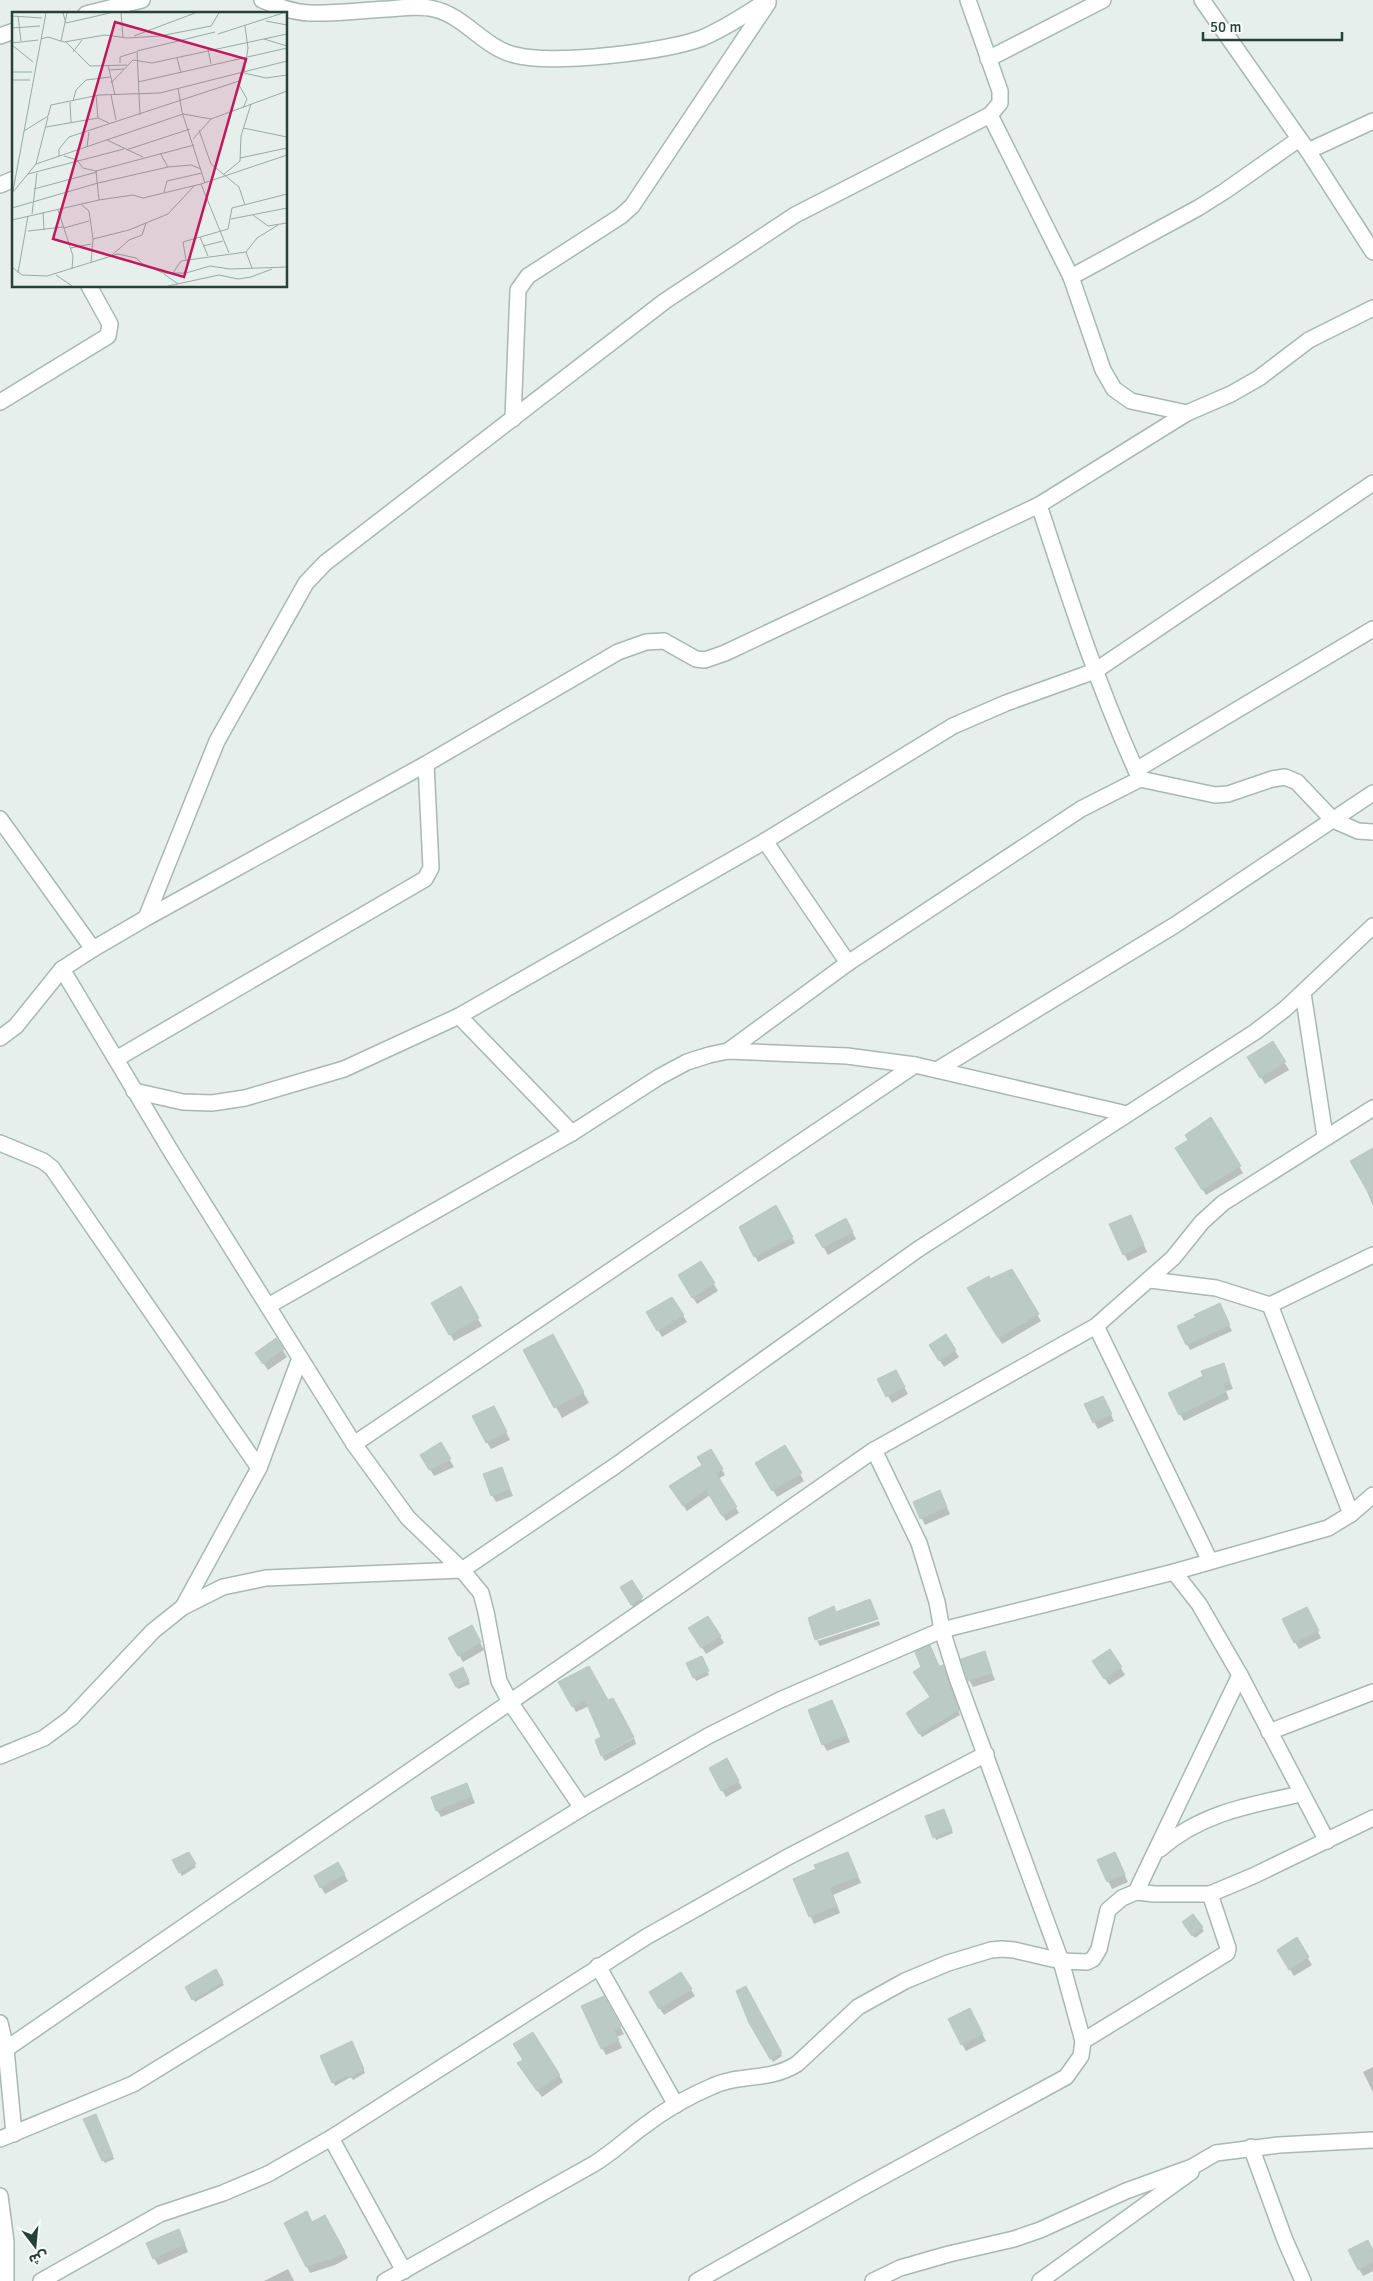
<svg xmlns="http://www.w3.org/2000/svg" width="1373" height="2281" font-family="Signika,'Noto Sans Arabic',sans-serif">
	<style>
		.shadow { fill: #0003 }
		.building { fill: #bbcac4; stroke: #b8c9c2 }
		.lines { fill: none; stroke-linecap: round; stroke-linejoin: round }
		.street-casing { stroke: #a8b8b2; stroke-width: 18 }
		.street { stroke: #fff; stroke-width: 15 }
		.inset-road { fill: none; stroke: #98aaa4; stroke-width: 1 }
		.view { fill: #c2185b; fill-opacity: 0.15; stroke: #c2185b; stroke-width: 2.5 }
		.inset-edge { fill: none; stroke: #24423a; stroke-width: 2.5 }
	</style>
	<rect width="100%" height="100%" fill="#e6efeb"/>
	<g class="shadow">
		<path d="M1272,1042l17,28 -24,14 -17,-27z"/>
		<path d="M1210,1119l33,54 -37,22 -29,-46 13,-8z"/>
		<path d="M1373,1149v57l-11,-27z"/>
		<path d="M776,1207l19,36 -37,19 -3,-6z"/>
		<path d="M846,1220l10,19 -28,16 -11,-20z"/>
		<path d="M1134,1223l13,29 -19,9 -4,-7z"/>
		<path d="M701,1262l17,29 -21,13 -18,-29z"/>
		<path d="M1011,1271l30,50 -39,23 -33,-56z"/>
		<path d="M460,1288l22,38 -28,15 -21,-37z"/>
		<path d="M672,1298l15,24 -25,15 -14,-24z"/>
		<path d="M1222,1310l10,21 -42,19 -3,-6 10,-26z"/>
		<path d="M945,1335l14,22 -15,10 -14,-22z"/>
		<path d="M276,1339l11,18 -19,13 -7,-10z"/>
		<path d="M559,1347l30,56 -27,15 -37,-67z"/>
		<path d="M1223,1364l10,25 -7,2 3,8 -45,22 -4,-7 24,-38z"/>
		<path d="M895,1371l13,23 -16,9 -13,-23z"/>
		<path d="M1106,1404l8,17 -16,8 -4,-7z"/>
		<path d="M497,1414l13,26 -19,9 -4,-7z"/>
		<path d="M440,1444l14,23 -20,9 -12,-20z"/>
		<path d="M785,1447l19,34 -27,16 -20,-34z"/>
		<path d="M711,1450l14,25 -7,4 21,34 -13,8 -16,-26 -23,16 -13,-19 30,-27z"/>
		<path d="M502,1469l11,27 -17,6 -4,-7z"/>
		<path d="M943,1498l7,16 -25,11 -11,-23z"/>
		<path d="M631,1582l12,19 -10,6 -12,-19z"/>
		<path d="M1310,1615l11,23 -22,11 -4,-7z"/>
		<path d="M708,1617l16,26 -18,11 -16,-26z"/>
		<path d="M879,1621l1,4 -60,21 -3,-5z"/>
		<path d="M472,1627l12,23 -21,12 -13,-23z"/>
		<path d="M1110,1651l15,24 -16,10 -11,-17z"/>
		<path d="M984,1653l11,27 -22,7 -4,-7z"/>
		<path d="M703,1661l6,14 -13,6 -8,-17z"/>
		<path d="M939,1668l6,3 15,44 -38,22 -15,-24 25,-15z"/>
		<path d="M464,1672l6,12 -12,5 -7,-15z"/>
		<path d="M560,1683l47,19 -4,36 -14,-32 -13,6z"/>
		<path d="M832,1701l18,41 -23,9 -4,-7z"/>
		<path d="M634,1738l2,6 -31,17 -3,-5z"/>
		<path d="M727,1760l15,28 -16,9 -16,-28z"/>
		<path d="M467,1784l8,19 -34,14 -4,-7z"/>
		<path d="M945,1814l8,19 -17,7 -1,-3z"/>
		<path d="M848,1853l13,30 -28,12 7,18 -26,11 -20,-45z"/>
		<path d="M188,1854l8,13 -14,9 -8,-15z"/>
		<path d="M1099,1861h19l10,21 -16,7z"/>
		<path d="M338,1863l10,18 -23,13 -10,-18z"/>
		<path d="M1193,1916l11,15 -9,7 -10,-12z"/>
		<path d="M1296,1939l16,26 -18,11 -16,-26z"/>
		<path d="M215,1971l9,14 -29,17 -8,-15z"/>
		<path d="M681,1974l14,22 -31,19 -14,-23z"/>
		<path d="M745,1988l37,68 -9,6 -22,-40z"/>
		<path d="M603,1997l21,37 -7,3 5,11 -16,7 -4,-7z"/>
		<path d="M973,2017l13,24 -20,10 -4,-7z"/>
		<path d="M354,2046l11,27 -12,7 -2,-3 -16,9 -14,-30z"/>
		<path d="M525,2060l34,15 4,7 -21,15 -24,-33z"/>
		<path d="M1373,2067v25l-10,-20z"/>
		<path d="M97,2118l17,41 -9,4 -2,-3z"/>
		<path d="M325,2217l23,41 -13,7 -25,8 -3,-6 5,-44z"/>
		<path d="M182,2237l6,15 -30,13 -4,-7z"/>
		<path d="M1373,2251v20l-10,5 -4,-7z"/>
		<path d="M288,2269l6,12h-30z"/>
	</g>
	<g class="building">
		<path d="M1273,1041l13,21 -26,16 -13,-21z"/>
		<path d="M1211,1117l30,49 -39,24 -27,-42 13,-8 -3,-5z"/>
		<path d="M1373,1148v53l-23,-40z"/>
		<path d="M776,1205l17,32 -39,20 -15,-30z"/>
		<path d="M1131,1215l13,30 -21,10 -14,-31z"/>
		<path d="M846,1218l7,14 -30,16 -8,-13z"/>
		<path d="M701,1261l14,22 -23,15 -14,-23z"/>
		<path d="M1012,1269l27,45 -41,24 -31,-50 22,-12 1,3z"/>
		<path d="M461,1286l18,32 -30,17 -18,-32z"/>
		<path d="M672,1297l12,18 -27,16 -11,-19z"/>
		<path d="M1220,1303l10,22 -44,20 -9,-19 19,-9 -2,-2z"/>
		<path d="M553,1334l31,58 -30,16 -31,-58z"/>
		<path d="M946,1334l10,16 -17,11 -10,-16z"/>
		<path d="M276,1338l8,11 -21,15 -8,-11z"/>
		<path d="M1224,1363l6,19 -7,2 3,8 -47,23 -11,-22 35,-17 -2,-5z"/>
		<path d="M896,1370l9,17 -19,10 -9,-18z"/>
		<path d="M1103,1396l9,18 -19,9 -9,-19z"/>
		<path d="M494,1406l13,26 -21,11 -14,-27z"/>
		<path d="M441,1442l10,17 -22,11 -9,-15z"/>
		<path d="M785,1445l17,28 -30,18 -17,-28z"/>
		<path d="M711,1449l12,20 -7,4 21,34 -15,9 -16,-26 -23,16 -14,-20 33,-21 -5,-8z"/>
		<path d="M502,1467l8,22 -19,7 -8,-22z"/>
		<path d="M940,1490l7,17 -27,12 -7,-17z"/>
		<path d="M632,1580l11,17 -12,8 -11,-18z"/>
		<path d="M870,1599l8,20 -63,21 -7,-22 26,-12 2,6z"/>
		<path d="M1307,1607l12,24 -25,12 -12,-24z"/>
		<path d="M708,1616l13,20 -20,12 -13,-20z"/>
		<path d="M472,1625l9,17 -23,14 -10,-18z"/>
		<path d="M930,1645l9,21 4,-1 16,45 -40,24 -13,-21 24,-16 -17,-25 8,-5 -6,-15z"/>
		<path d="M1110,1649l12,18 -18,12 -12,-18z"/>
		<path d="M985,1651l7,22 -24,8 -7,-22z"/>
		<path d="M702,1656l7,15 -16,7 -7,-15z"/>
		<path d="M589,1666l19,34 5,-2 21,39 -33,19 -6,-16 6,-3 -16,-37 -13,7 -14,-25z"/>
		<path d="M463,1667l6,14 -13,6 -7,-13z"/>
		<path d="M832,1700l15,35 -25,10 -14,-35z"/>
		<path d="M727,1758l12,23 -18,10 -12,-23z"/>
		<path d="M467,1783l5,13 -36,15 -5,-14z"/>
		<path d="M944,1809l8,21 -19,8 -8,-22z"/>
		<path d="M189,1852l7,12 -17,9 -7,-13z"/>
		<path d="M848,1852l10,24 -28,12 7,18 -28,11 -16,-38 23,-10 -2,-4z"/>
		<path d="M1115,1852l10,22 -18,8 -10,-22z"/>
		<path d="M338,1862l7,12 -25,14 -6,-12z"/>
		<path d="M1193,1914l10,13 -11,9 -10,-14z"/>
		<path d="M1297,1937l12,20 -20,13 -12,-20z"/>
		<path d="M216,1969l7,13 -31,18 -7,-13z"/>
		<path d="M681,1972l11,17 -33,20 -10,-17z"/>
		<path d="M746,1986l36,67 -12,6 -21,-36 -13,-32z"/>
		<path d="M604,1996l17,31 -7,3 5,10 -18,9 -20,-43z"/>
		<path d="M970,2008l13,26 -22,11 -13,-26z"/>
		<path d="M533,2032l27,43 -23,16 -20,-28 6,-3 -10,-16z"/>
		<path d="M352,2041l12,28 -14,9 -2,-3 -16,8 -12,-27z"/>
		<path d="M96,2114l17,42 -11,5 -19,-42z"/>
		<path d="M307,2211l5,11 13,-7 20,37 -14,7 -25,8 -22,-44z"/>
		<path d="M179,2229l6,15 -32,15 -7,-16z"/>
		<path d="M1368,2240l5,10v12l-15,8 -10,-20z"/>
	</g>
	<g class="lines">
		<g class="street-casing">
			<g id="street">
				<path d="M262,0c15,6 30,12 47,13 26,1 53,-3 79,-4 14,-1 32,-4 46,0 31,7 50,39 81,46 37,10 151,-3 187,-17 24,-10 44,-24 66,-38"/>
				<path d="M1202,0l106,151 65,101"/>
				<path d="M86,14l56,-14"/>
				<path d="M0,36l14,-5"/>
				<path d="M988,59l115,-59"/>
				<path d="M990,115l81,162 32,93 11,19 17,12 56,12"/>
				<path d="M1308,151l65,-30"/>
				<path d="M0,185l14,-6"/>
				<path d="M1071,277l127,-69 27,-17 74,-52"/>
				<path d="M0,402l108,-66 2,-12 -21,-38"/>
				<path d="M513,419l5,-129 10,-14 93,-60 11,-10 136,-203"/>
				<path d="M1039,505c30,92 60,185 101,274"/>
				<path d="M1136,770l237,-141"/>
				<path d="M0,819l93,130"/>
				<path d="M765,841l83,122"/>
				<path d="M146,918l71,-177 89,-158 19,-20 340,-262 130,-86 195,-100 10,-12v-12l-32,-91"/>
				<path d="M62,969l110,184 182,291 54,74 54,52 19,23 5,19 13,69 11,21 72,106"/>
				<path d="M1303,993l22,143"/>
				<path d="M459,1016l113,117"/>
				<path d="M0,1038l16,-12 46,-57 31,-20 53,-31 280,-154 192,-112 28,-10 18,-1 32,18 9,1 20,-7 314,-148 148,-92 44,-19 28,-16 50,-38 64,-32"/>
				<path d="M728,1051l120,-88 233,-154 59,-30 75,16 13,-1 44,-15 13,-2 12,5 36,38 25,11 15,1"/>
				<path d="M116,1059l309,-180 6,-11 -5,-104"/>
				<path d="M937,1070l238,-145 198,-132"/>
				<path d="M134,1091l49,11 29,1 33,-5 99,-29 115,-53 306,-175 188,-115 53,-23 89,-32 278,-188"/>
				<path d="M0,1143l43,18 9,7 207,300"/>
				<path d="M1150,1280l66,8 54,17 103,-50"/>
				<path d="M1270,1305l81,209"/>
				<path d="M268,1306l304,-173 87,-56 28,-15 22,-7 19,-4 119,5 68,9 212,49"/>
				<path d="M1096,1326l114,235"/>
				<path d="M354,1444l561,-379"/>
				<path d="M1174,1572l25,32 41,71 87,166"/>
				<path d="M183,1607l76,-139 41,-110"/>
				<path d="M1269,1732l104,-40"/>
				<path d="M0,1756l44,-18 27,-20 82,-87 30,-24 40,-20 43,-9 196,-8 153,-104 302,-216 338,-218 30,-23 88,-83"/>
				<path d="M1160,1849c41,-36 90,-44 141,-55"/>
				<path d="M1136,1892l104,-217"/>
				<path d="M598,1966l78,139"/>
				<path d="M0,2023l6,26 8,85"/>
				<path d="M1083,2041l144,-88 1,-5 -18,-54"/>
				<path d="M6,2049l677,-466 191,-133 222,-124 77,-68 29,-36 21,-19 150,-95"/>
				<path d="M331,2138l73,133"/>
				<path d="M0,2139l133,-55 449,-276 126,-72 72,-36 162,-70 232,-58 154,-44 23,-14 22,-19"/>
				<path d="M1251,2147l34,93 18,41"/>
				<path d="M0,2196l6,46v39"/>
				<path d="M41,2281l119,-67 63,-21 45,-19 63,-36 315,-201 140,-79 200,-104"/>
				<path d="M385,2281l207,-116c19,-11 34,-26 52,-39 21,-16 45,-30 69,-40 28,-13 55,-4 84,-22l61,-57 47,-26 43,-18 43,-13 11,-1 12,1 47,11 26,1 6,-3 6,-10 9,-39 14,-12 14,-6 19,2h55l43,-18 120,-58"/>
				<path d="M697,2281l163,-92 206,-112 15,-21 2,-15 -22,-80 -104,-283 -15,-48 -5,-28 -18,-59 -45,-93"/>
				<path d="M873,2281l27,-13 49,-14 65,-15 26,-9 86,-39 66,-24 24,-14 63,-8 94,-5"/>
				<path d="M1040,2281l151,-109"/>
			</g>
		</g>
		<use href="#street" class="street"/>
	</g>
	<g transform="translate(12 12)">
		<rect width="275" height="275" fill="#e6efeb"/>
		<path class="inset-road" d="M51,1l3,10 44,-10M109,1l2,25M0,4l30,2M6,4l3,25M254,9l21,4M199,14l8,-13M233,14l3,22 -4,25 22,5 21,-3M0,16l28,-2M206,22l65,-21M122,24l61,-23M29,27l7,-2 16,5 41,-7 22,3 33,-2 51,-10M252,27l23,7M49,29l6,-28M54,30l24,24 37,-1M0,31l26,-3M0,33l21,17M196,37l3,15M61,40l9,-12M165,46l4,15M108,51v-6l16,-5M96,53l7,30M97,58l15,-1M0,60h20M229,61l-2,12 8,14 -4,9M0,68h18M126,70l149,-34M99,71l22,-23 19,3 135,-29M166,76l4,24 23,71M84,83l2,23M99,83l5,25M61,89l3,-11 10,-10 24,-3M58,90l1,20M128,103l-3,-64 78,-19M34,115l52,-9 11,5M231,116l44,9M187,118l12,34 28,23 6,18M12,119l24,-15 3,-11 48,-10 61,-2 127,-32M181,127l18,-20M95,128l36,17M75,135l2,-15M114,138l64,-21M148,141l8,14M47,144v-7l10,-12 170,-56M52,144l13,4 6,8 13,3 98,-26M228,146l47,-10M24,152l147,-50 28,5 76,-28M84,159l3,29M16,162l96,-25M211,163l17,-14 1,-25 10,-32M189,172l28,69M22,177l63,-17M1,180l23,-28 12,-47M152,180l3,-11 35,-8M0,184l34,-183M70,193l7,6 4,28 -2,24M0,196l86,-25 70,-16 23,-2 10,4M46,198l15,46 -1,13M31,200l1,18M20,202l5,-41M241,203l15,11 19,-3M219,207l56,-11M0,208l87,-20 34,-5 10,3 58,-14 86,-29M52,216l25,-7M16,219l35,-4M188,225l8,19M81,227l36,-9 39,-16 27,-29M191,234l20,-5M59,236l20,-4M234,240l6,16M100,243l17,-15 13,-5 4,-12M174,248l-3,-18 45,-13 4,-21 55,-14M0,255l10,8 25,1 71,-22 18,4 7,6 20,9h23l24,-7 20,3 57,-2M6,261l10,-57M161,261l8,-12 65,-9 11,-14 21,-13M152,262l14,10M44,263l16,11M156,274l51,-11 19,4 13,-2 21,-8"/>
		<path class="view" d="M103,10l131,37 -62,218 -131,-38z"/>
		<rect width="275" height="275" class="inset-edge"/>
	</g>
	<g transform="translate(35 2246) rotate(164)" stroke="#f7fbf9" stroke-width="4" paint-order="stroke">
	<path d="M0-4L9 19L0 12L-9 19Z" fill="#24423a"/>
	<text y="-8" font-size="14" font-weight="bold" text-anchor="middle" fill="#24423a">ش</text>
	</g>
	<path d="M1203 32v8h139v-8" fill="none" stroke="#24423a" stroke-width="2.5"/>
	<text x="1210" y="32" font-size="15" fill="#24423a" stroke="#f7fbf9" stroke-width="4" paint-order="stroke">50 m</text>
</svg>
